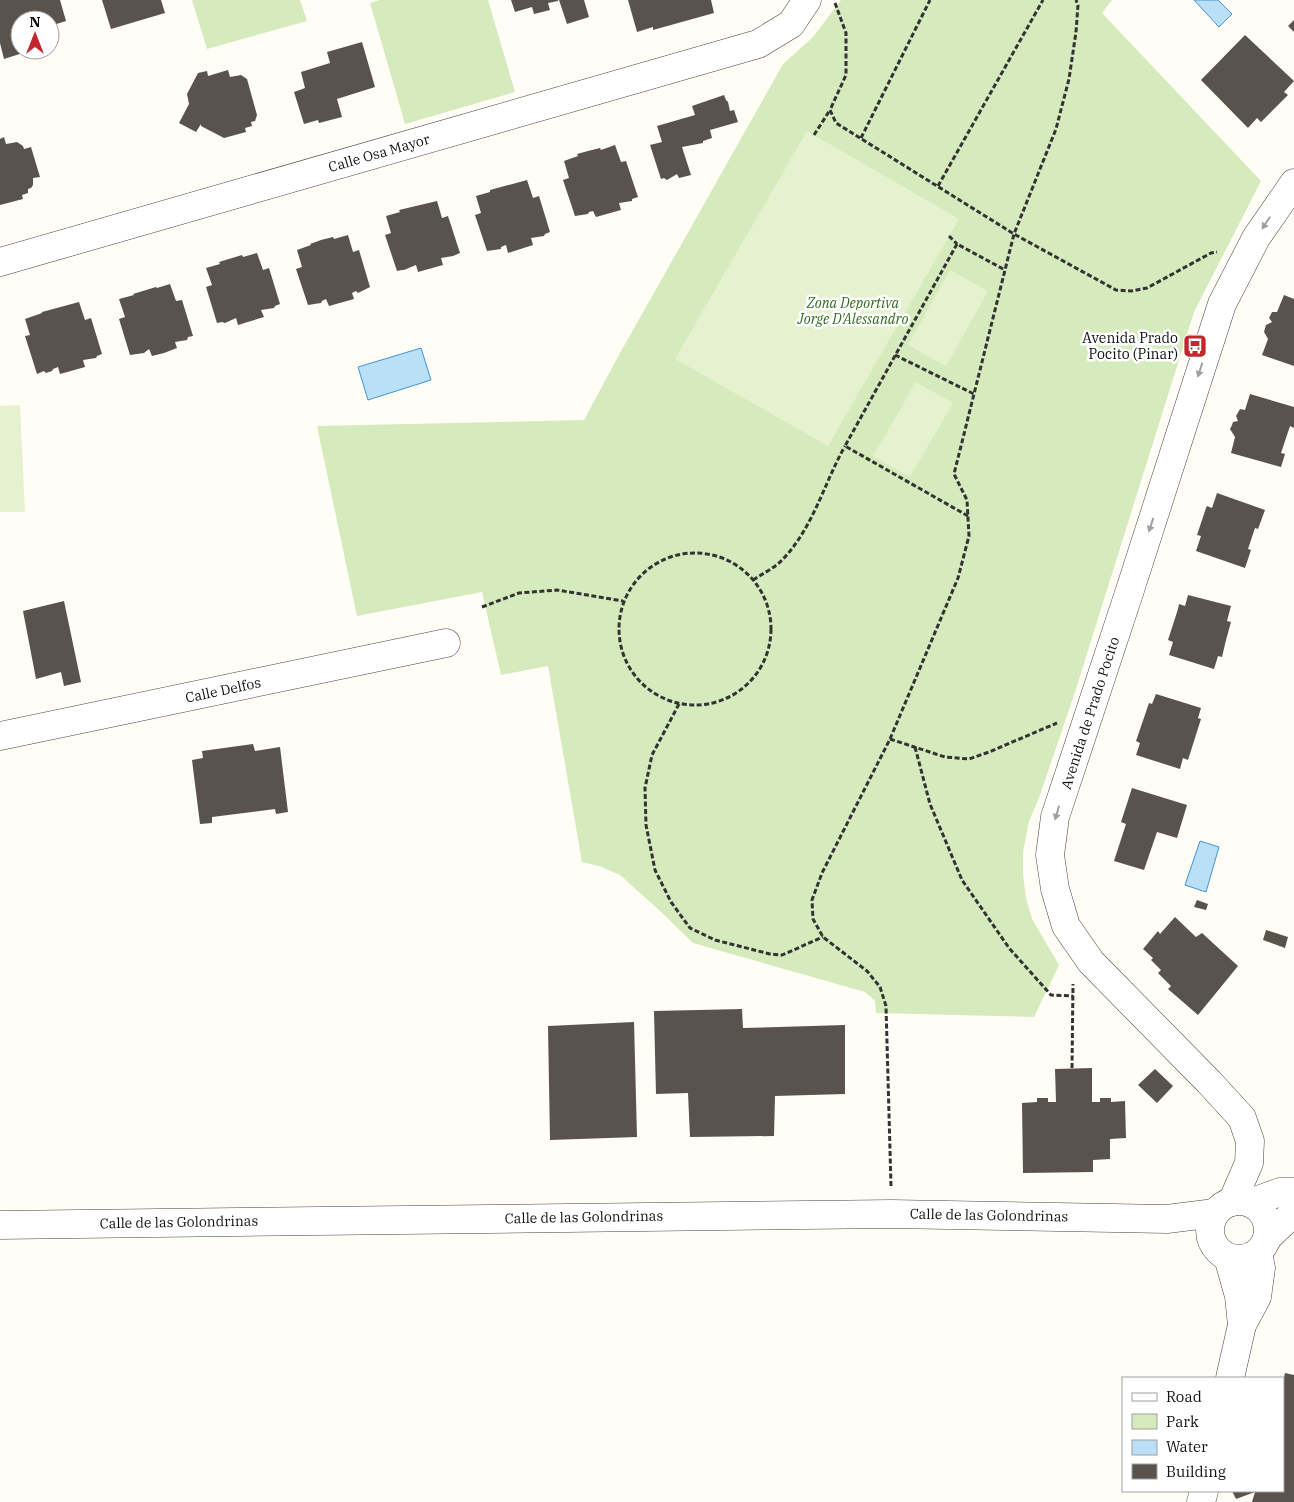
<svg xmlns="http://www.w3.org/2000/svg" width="1294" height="1502" font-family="'IBM Plex Serif',serif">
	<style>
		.green { fill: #d5ebbd }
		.pitch { fill: #e6f2cf }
		.water { fill: #b9e0f7; stroke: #3f96cf }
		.building { fill: #5a524d }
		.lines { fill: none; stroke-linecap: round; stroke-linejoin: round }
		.street-casing { stroke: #444; stroke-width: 29 }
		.path { stroke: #333; stroke-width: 3; stroke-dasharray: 5 2.5; stroke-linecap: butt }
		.street { stroke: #fff; stroke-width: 28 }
		.oneway { fill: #a0a0a0 }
		.labels { text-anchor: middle; stroke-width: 5; stroke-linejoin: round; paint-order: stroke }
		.street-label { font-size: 14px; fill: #111; stroke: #fff }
		.park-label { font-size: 14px; font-style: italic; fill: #2f6b1f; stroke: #fff }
		.poi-label { font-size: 14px; fill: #111; stroke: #fff; text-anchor: end }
	</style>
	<rect width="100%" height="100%" fill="#fffdf5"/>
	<g class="green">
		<path d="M192,0h108l7,21 -100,28z"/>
		<path d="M380,0h108l27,92 -110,32 -35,-121z"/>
		<path d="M841,0h271l-10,13 159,168 -67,131 -119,380 -36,106 -10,23 -6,31v22l3,24 6,21 27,46 -25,52 -158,-4 -1,-12 -10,-9 -172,-49 -34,-33 -39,-35 -21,-9 -17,-4 -34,-196 -47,9 -19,-83 -125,24 -40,-190 267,-6 36,-67 163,-289 30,-27z"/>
	</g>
	<g class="pitch">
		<path d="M807,131l152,88 -131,227 -153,-87z"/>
		<path d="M950,270l38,21 -42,75 -38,-21z"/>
		<path d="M916,382l37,21 -43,74 -37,-21z"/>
		<path d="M20,405l5,107h-25v-106z"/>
	</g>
	<g class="water">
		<path d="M1194,0h24l14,14 -13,13z"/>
		<path d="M421,348l10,32 -63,20 -10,-33z"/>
		<path d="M1200,841l19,6 -13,45 -21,-7z"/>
	</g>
	<g class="building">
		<path d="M0,0h60l6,21 -16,5v-6h-30v30h12l-28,9 -4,-16z"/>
		<path d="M102,0h59l4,13 -54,16z"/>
		<path d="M511,0h47v1l-10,2 2,7 -16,4 -2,-7 -17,5z"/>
		<path d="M559,0h25l5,17 -22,7z"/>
		<path d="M628,0h83l3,13 -61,17v-3l-16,5z"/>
		<path d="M1294,20v12l-6,-6z"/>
		<path d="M1245,35l49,46 -10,11 4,3 -27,27 -4,-4 -9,10 -47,-48z"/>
		<path d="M362,42l13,45 -38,12 5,18 -23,6 -1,-3 -14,4 -10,-32 11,-4 -4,-16 29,-9 -3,-11z"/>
		<path d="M228,70l2,7 11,-2 6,4 10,36 -2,6 -4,1 1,4 -7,2 1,4 -22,6 -23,-12v-2l-5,8 -17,-9 10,-19 -2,-10 11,-21 9,-2 1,5z"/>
		<path d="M724,95l2,5 2,2 2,9 4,-1 4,12 -28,8 2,8 -9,3v2l-21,4 9,28 -12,3 -2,-4 -10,6 -3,-2 -3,1 -11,-34 12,-3 -5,-16 38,-11 -3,-9z"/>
		<path d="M4,137l2,7 11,-2 6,4 1,3 7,-2 9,30 -7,1v7l-2,3 -3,1v4l-6,2 1,4 -23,6v-66z"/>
		<path d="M615,145l6,17 5,-1 12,36 -6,2v2l-13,2 2,7 -25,7 -3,-6 -4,1 -1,2 -13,2 -12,-36 6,-2 -5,-17 14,-5 -1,-2 11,-3 12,-3 1,2z"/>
		<path d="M527,180l6,18 6,-2 11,36 -5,2 -1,2 -13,2 2,7 -25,8 -2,-8 -5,2v2l-14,2 -12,-36 6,-2 -5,-17 14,-4v-2z"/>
		<path d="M437,201l5,17 6,-2 12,37 -7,3 -12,2 2,7 -25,7 -2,-7 -12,5h-2l-5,1 -12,-36 6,-2 -5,-17 14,-4 -1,-2z"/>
		<path d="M348,235l5,17 6,-2 11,37 -12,6 -2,-2 -4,2 2,6 -25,7 -3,-7 -4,2 -1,2 -13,2 -12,-36 6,-2 -5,-17 14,-5 -1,-1 11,-4 12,-3 1,2z"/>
		<path d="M257,253l6,17 6,-2 11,36 -5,2 -1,2 -13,2 3,7 -26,8 -2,-7 -11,5 -3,-1 -5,1 -11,-36 6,-2 -6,-17 14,-4 -1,-2 23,-7 1,2z"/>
		<path d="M170,284l6,17 6,-1 11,36 -5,1 -1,3 -12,2 2,6 -13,5 -12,3 -3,-7 -5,4 -14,2 -11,-36 6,-2 -6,-18 15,-4 -1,-1 23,-7 1,1z"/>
		<path d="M1284,295l10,4v67l-32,-11 6,-16 -4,-7 2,-7 6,-3 -3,-4 3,-6h5z"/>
		<path d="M79,302l6,18 6,-2 11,36 -5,2 -1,2 -13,2 2,7 -25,7 -2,-7 -5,2 -1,2 -6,2 -2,-2 -7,3 -12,-38 5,-1 -5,-16 17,-6v-1z"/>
		<path d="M1250,394l44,13v21l-4,-2 -9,27 4,1 -4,13 -50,-14 4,-16 -5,-8 2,-4 1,-3 5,-1 -2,-5 4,-7 5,1z"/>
		<path d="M1217,493l48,17 -7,19 -3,-1 -7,21 3,1 -6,18 -49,-17 5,-15 -4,-1 9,-27 1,-2 5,2z"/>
		<path d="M1188,595l43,11 -4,15 4,1 -5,18 -4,17 -4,-1 -4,13 -45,-14 4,-13 -5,-2 10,-31 1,-5 6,2z"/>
		<path d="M64,601l17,81 -17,4 -3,-14 -25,7 -13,-68z"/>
		<path d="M1156,694l45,14 -3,10 3,1 -13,41 -5,-2 -3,11 -44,-14 4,-12 -4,-2 13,-38 3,1z"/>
		<path d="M253,744l2,7 25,-4 8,65 -12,2 -1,-5 -63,8v6l-12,1 -8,-64 11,-2 -1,-7z"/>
		<path d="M1132,788l55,17 -10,33 -20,-6 -13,38 -30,-9 12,-37 -5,-2z"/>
		<path d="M1197,900l11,4 -2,6 -12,-3z"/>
		<path d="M1175,917l21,20 6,-4 36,33 -40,49 -30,-26 3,-3 -13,-13 3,-3 -10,-10 2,-2 -10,-9 15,-18 2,3z"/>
		<path d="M1266,930l22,7 -3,11 -22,-8z"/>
		<path d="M742,1009l1,19 102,-3v69l-70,2 -1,40 -84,1 -2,-44 -32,1 -2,-83z"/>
		<path d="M634,1022l3,115 -87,3 -2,-114z"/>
		<path d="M1092,1068v34h8v-4h11v4l14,-1 1,37 -16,1v20l-17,1v12l-70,1 -1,-70 15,-1v-4h11v4h8l-1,-33z"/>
		<path d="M1155,1069l18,17 -16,17 -19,-18z"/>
		<path d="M1285,1373l9,2v127h-42l3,-10 -19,7 -4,-8h51v-109z"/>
	</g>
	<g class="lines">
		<g class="street-casing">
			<g id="street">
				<path d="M0,262l758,-218 33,-20 16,-24"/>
				<path d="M0,736l446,-93"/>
				<circle cx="1239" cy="1230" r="29"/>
				<path d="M1232,1202l17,-39 1,-22 -8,-23 -33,-36 -118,-120 -25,-36 -11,-37 -5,-34 5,-38 75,-227 92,-286 34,-66 38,-55"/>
				<path d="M1250,1203l30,-11h14"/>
				<path d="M0,1225l891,-11 276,5 48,-6"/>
				<path d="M1267,1238l24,-23 3,-1"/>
				<path d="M1228,1257l11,39 3,29"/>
				<path d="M1230,1378l12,-53 15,-28 4,-29 -3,-15"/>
				<path d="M1201,1502l3,-11"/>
			</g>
		</g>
		<g class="path">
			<path d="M835,3l11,30v42l-16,35 6,13 178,111 102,56 15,1 16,-3 64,-35 6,-1"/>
			<path d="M814,135l16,-25"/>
			<path d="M861,138l69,-138"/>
			<path d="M938,186l105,-186"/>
			<path d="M949,236l8,8"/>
			<path d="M895,355l79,39"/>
			<path d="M968,516l-123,-70 112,-202 48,26"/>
			<circle cx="695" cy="629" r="76"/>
			<path d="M753,580c9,-6 19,-11 26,-17 33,-31 45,-80 66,-117"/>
			<path d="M482,607l37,-14 38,-3 66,11"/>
			<path d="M679,704l-27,51 -7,33 1,37 9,45 16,32 19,26 25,12 55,14 12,1 41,-18"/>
			<path d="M890,739l55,18 24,2 20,-7 68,-29"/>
			<path d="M915,747l15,57 32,76 47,68 42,47 22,1"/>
			<path d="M1072,1068l1,-84"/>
			<path d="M891,1186l-5,-180 -6,-19 -13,-16 -44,-34 -10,-18 -1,-19 10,-27 68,-134 68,-161 11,-42 -2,-36 -13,-26 60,-240 42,-105 13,-50 7,-47 2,-27 -2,-5"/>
		</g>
		<use href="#street" class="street"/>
	</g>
	<defs><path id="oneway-solid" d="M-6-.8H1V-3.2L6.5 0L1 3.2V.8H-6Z" transform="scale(1.25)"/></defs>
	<g class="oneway">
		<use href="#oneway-solid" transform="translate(1266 223) rotate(123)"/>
		<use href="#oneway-solid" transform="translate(1200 370) rotate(108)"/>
		<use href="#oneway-solid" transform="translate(1151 525) rotate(108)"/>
		<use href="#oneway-solid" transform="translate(1057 813) rotate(106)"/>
	</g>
	<defs>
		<g id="bus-square" transform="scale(1.25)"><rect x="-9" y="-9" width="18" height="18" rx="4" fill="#c4262e" stroke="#fff"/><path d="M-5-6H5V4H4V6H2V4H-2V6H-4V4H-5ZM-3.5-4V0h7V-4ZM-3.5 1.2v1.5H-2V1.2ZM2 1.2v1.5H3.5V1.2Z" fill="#fff"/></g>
	</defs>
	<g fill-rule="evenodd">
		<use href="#bus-square" x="1195" y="346"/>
	</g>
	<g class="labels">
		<g class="street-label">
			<text transform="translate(379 153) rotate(-16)" y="5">Calle Osa Mayor</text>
			<text transform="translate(223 690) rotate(-12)" y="5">Calle Delfos</text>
			<text transform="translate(1090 713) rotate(-72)" y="5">Avenida de Prado Pocito</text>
			<text transform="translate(989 1215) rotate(1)" y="5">Calle de las Golondrinas</text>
			<text transform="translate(584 1217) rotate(-1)" y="5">Calle de las Golondrinas</text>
			<text transform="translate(179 1222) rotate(-1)" y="5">Calle de las Golondrinas</text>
		</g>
		<g class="park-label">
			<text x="853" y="308">Zona Deportiva<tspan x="853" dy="16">Jorge D'Alessandro</tspan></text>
		</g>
		<g class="poi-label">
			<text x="1178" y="343">Avenida Prado<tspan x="1178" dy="16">Pocito (Pinar)</tspan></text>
		</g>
	</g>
	<rect x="1122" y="1377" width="162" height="115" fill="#ffffff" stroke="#a0a0a0"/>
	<rect x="1132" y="1393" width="25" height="8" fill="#ffffff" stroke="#a0a0a0"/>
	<text x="1166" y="1402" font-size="15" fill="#111111">Road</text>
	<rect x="1132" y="1414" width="25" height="15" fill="#d5ebbd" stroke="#a0a0a0"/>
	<text x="1166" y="1427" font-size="15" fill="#111111">Park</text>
	<rect x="1132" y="1440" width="25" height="15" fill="#b9e0f7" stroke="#a0a0a0"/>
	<text x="1166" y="1452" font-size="15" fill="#111111">Water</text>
	<rect x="1132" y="1464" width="25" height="15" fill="#5a524d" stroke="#a0a0a0"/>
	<text x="1166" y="1477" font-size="15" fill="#111111">Building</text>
	<g transform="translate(35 35)"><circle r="24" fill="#ffffff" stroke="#a0a0a0"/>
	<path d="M0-4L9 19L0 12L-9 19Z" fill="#c4262e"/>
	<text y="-8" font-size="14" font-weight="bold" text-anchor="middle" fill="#111111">N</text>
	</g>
</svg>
